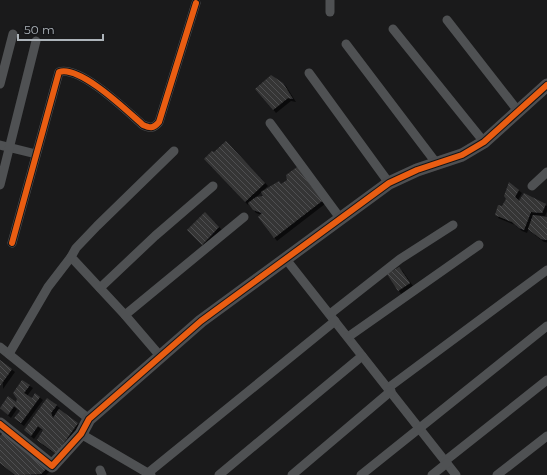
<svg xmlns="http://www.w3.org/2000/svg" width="547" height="475" font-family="Montserrat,sans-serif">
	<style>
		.building { fill: url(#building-back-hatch); filter: url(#shadow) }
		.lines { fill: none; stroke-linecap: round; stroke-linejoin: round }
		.street { stroke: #4f5153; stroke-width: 9 }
		.secondary { stroke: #4e4f51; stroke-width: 13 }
		.cycleway-casing { stroke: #151517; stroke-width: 8 }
		.cycleway { stroke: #e95d12; stroke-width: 6 }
	</style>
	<defs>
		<pattern id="building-back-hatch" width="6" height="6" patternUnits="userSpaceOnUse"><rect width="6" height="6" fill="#353536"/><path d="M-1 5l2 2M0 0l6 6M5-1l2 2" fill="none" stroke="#505051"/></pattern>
		<filter id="shadow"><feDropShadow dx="3" dy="3" stdDeviation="0" flood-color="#0009"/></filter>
	</defs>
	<rect width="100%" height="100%" fill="#1a1a1b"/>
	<g class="building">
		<path d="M271,75l12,8 10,16 -5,-1 -15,12 -18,-21z"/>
		<path d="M226,141l39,42 -20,19 -41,-43 8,-8 2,1z"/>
		<path d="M297,167l25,34 -48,37 -16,-21 4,-4 -9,-3 -5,-7 8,-6 7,-1 -2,-4 18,-11 2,3 6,-4 -1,-5z"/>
		<path d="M509,182l10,8 -4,7 4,4 5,-8 22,11 -4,9 -11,-1 -7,18 -5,-2 -7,-6 -17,-7 3,-10 4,1 4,-7 -2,-3z"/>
		<path d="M205,212l14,15 -17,18 -15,-15z"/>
		<path d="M533,215l14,2v23l-6,-1 -13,-10z"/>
		<path d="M399,267l11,16 -12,8 -11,-17z"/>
		<path d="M0,360l12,9 -12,17z"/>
		<path d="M22,380l8,5 -6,8 8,5 3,-5 5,4 -19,26 -7,-5 6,-7 -6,-5 -6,9 -8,-7 8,-12 8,6 1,-3 -4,-6z"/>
		<path d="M47,398l10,7 -6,8 2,5 6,-9 19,14 -22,31 -19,-14 6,-10 -5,-4 -7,10 -7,-6z"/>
		<path d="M3,433l45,34 -7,7 -26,1 -15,-12v-27z"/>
	</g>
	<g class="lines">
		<g class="street">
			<path d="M330,12v-12"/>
			<path d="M447,20l71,91"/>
			<path d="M393,29l91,113"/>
			<path d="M346,44l91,120"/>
			<path d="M309,73l80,110"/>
			<path d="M0,84l13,-50"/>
			<path d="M270,123l70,95"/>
			<path d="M0,145l36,9"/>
			<path d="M0,185l36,-144"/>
			<path d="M532,186l15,-14"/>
			<path d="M12,243l47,-171c21,-7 68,39 84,53 7,3 10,4 16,-3l37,-119"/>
			<path d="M285,258l171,217"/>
			<path d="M100,288l55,-52 58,-50"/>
			<path d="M330,314l70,-55 53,-34"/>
			<path d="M125,315l119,-98"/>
			<path d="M348,337l131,-92"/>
			<path d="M0,347l89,72"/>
			<path d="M9,354l39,-67 23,-30"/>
			<path d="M161,357l-36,-42 -54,-58 5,-9 21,-22 77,-75"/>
			<path d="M388,388l159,-118"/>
			<path d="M81,434l70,41"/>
			<path d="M445,461l102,-81"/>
			<path d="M100,470l2,5"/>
			<path d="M148,473l187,-152"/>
			<path d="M219,475l143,-119"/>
			<path d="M292,475l99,-84"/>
			<path d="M361,475l186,-149"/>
			<path d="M432,475l15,-12"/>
			<path d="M497,475l50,-39"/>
		</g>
		<path class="secondary" d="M0,424l52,42 29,-32 8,-15 112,-98 188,-138 28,-13 45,-15 22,-13 63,-57"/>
		<g class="cycleway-casing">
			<g id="cycleway">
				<path d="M12,243l47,-171c21,-7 68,39 84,53 7,3 10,4 16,-3l37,-119"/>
				<path d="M0,424l52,42 29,-32 8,-15 112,-98 188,-138 28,-13 45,-15 22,-13 63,-57"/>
			</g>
		</g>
		<use href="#cycleway" class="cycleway"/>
	</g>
	<path d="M18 34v6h85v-6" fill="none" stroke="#adb4ba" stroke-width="2"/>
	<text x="24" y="34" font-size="12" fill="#adb4ba" stroke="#151517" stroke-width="3" paint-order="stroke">50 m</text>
</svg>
